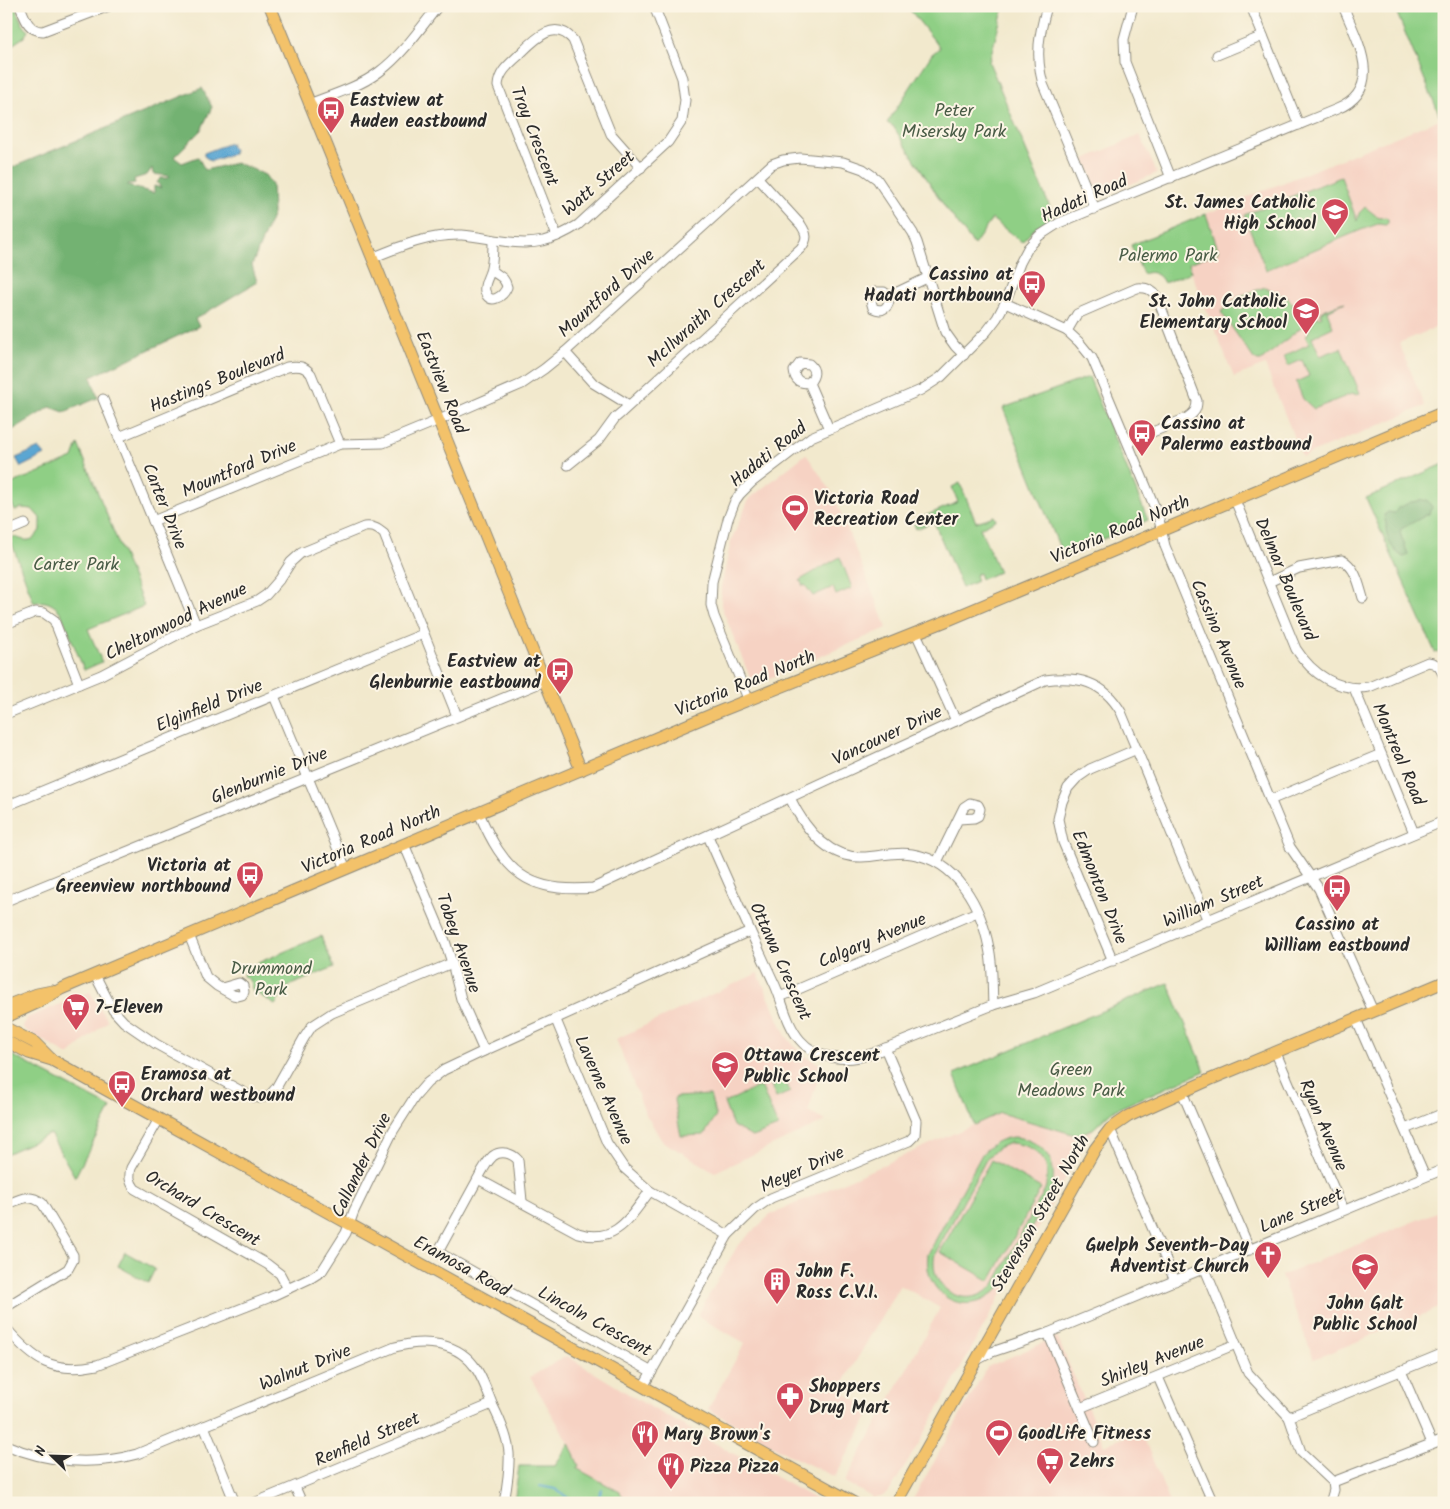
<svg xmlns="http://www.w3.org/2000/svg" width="1450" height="1509" font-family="Kalam,sans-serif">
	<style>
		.built { fill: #f6d2c3 }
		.green { fill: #8fcf85; stroke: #5d7d58; fill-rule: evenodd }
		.forest { fill: #73b272; stroke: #4f6e4e; fill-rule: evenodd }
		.water { fill: #5aa6d2; stroke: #42687e }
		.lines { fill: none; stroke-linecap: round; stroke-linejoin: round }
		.stream { stroke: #5aa6d2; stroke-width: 2 }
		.minor-casing { stroke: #8e8a7c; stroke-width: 11 }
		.major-casing { stroke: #8e8a7c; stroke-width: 13 }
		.minor { stroke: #fff; stroke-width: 9 }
		.major { stroke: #f3c26a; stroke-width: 11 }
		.labels { text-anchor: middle; stroke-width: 4; stroke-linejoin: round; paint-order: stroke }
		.poi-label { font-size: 18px; font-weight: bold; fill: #2b2b2b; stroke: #fcf5e5; text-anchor: start }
		.park-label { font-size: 18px; fill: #495c46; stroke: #fcf5e5 }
		.street-label { font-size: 18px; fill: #2b2b2b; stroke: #fcf5e5 }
	</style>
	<rect width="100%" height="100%" fill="#fcf5e5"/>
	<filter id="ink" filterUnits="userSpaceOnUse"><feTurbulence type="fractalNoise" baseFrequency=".02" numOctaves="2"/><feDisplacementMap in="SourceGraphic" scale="10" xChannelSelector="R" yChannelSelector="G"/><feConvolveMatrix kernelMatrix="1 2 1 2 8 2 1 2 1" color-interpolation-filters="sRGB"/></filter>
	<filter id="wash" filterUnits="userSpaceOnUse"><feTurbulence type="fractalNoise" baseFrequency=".0096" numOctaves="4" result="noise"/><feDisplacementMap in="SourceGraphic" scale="20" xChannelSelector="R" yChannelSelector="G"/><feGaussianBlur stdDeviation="1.12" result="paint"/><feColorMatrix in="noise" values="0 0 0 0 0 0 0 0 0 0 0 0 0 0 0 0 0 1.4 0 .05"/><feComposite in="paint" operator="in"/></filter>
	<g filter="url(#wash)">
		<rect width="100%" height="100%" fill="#f2e9cd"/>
		<g class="built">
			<path d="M1440,119l4,7v198l-45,19 26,63 -123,51 -37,-92 -31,12 -43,-105 -3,-9 31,-11 -13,-38z"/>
			<path d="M1140,135l17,38 -57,24 -15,-38z"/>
			<path d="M806,454l27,40 54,134 -134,57 -32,-79v-19l10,-46 18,-42z"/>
			<path d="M758,973l28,63 16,19 20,10 -14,47 18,9 -111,51 -53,-31 -17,-28 -29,-74z"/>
			<path d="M90,992l18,29 -40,34 -43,-25 -2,-3 3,-9z"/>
			<path d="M1000,1113l76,22 17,-6 -172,311 -32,52 -8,5 -8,1 -28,-16 95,-174 -40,-23 -61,105 33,20 -37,67 -48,-23 -79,-45 37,-66 -48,-27 41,-71 32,-30z"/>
			<path d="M1444,1209v97l-130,53 -33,-83z"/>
			<path d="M1057,1337l47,108 37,-14 29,72h-259l76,-136z"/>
			<path d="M567,1356l78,48 177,99h-197l-5,-11 -45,-24 3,-6 -9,-19 -39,-66z"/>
		</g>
		<g class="green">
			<path d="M6,6h9l7,17 6,8 -4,6 -18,12z"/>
			<path d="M907,6h97l-15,56 65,155 -19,11 -13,14 -30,-23 -18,26 -29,-38 -52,-81 -6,-3 45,-69 8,-6z"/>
			<path d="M1394,6h50v120z"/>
			<path d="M1341,177l16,44 2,-8 6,-6 14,11 7,-1 2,2v3l-2,3 -8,-1 -17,6 -95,40 -22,-55z"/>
			<path d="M1206,214l13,38 -30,11 2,9 -27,11c-4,-9 -12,-13 -21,-9l-12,-29z"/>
			<path d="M1265,287l24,12 17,24 -45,38h-3l-4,-2 -33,-47 19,-16z"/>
			<path d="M1345,302l-18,9 6,16 -21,10 8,19 21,-8 19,45 -5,2 -1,-2 -40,16 -11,-10 -7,-17 13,-6 -7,-16 -14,6 -4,-10 25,-12 -3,-7 10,-21 5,1 1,-2 -3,-1 7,-5z"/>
			<path d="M1089,377l59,143 -85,36 -60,-148z"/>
			<path d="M78,444l66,162 -56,23 14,33 -18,8 -23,-57c-7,-9 -16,-14 -27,-10l-25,-67c14,2 21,11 31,-6v-12l-8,-9 -11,-1 -6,3 -9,-21v-4l67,-28z"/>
			<path d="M1444,464v196l-5,-7 -4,-1 -69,-154z"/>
			<path d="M960,483l16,39 18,-6 2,4 -16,8 19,44 -18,7 -2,-6 -4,2 2,6 -15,7 -28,-66 -18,7 -3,-8 45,-19 -6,-15z"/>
			<path d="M840,557l12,31 -16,7 -3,-8 -20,9 -8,-11 -2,1 -3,-6z"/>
			<path d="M321,936l13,31 -45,19 -14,19 -23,-15 -2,-9 -7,-5 3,-8z"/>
			<path d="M1168,983l37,88 -93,40 -19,18 -17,6 -76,-22 -26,12 -20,-51z"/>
			<path d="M6,1052l105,56 -36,69 -25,-43 -44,20z"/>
			<path d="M785,1079l5,13 -14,6 -5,-13z"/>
			<path d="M758,1087l4,1 16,39 -26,10 -19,-11 -9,-23z"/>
			<path d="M710,1095l6,21 -12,19 -23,1 -7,-36 2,-3z"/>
			<path d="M1013,1137c24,1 44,19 40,45 -3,14 -12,27 -18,39 -13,22 -25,45 -37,68 -30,32 -76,7 -70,-35l54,-100c9,-10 17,-15 31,-17zM1010,1143c28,2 43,19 35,46l-51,95c-24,29 -67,7 -59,-30l52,-96 11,-10z"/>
			<path d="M991,1160l50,28 -51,93 -50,-29z"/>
			<path d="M125,1252l30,17 -7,14 -30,-17z"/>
			<path d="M569,1443l10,23 -3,2 44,24 5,11h-111l5,-37h36z"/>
		</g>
		<g class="forest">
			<path d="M202,88l10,19 -11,23 -27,27 8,6 16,-6 7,13 31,-7 14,5 15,7 7,10 1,29 -21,51 5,17 -62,37 4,7 -108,51 7,21 -34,14 -14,-5 -44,27v-264zM152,168l1,6 17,2 -2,2h-7l-4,4 4,6 -7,-2v7l-26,-7v-2l7,-1 -1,-4 13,-4z"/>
			<path d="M1427,500l5,7 -2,6 -29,16 -1,4 8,21 -1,2 -4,1c-11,-7 -17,-18 -17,-30 1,-5 -2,-7 -2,-12l4,-3 7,1 3,-5 13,-6z"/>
		</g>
		<g class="water">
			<path d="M230,143l4,7 -1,4 -22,7 -7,-5v-3z"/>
			<path d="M39,448l6,7 -24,12 -5,-9z"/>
		</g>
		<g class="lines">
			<g class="stream">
				<path d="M540,1486l15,3 21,14"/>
				<path d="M596,1503l6,-14"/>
			</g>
		</g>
	</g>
	<g filter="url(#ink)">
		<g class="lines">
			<g class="minor-casing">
				<g id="minor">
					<path d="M20,6c5,12 8,25 23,25l66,-25"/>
					<path d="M1047,6c-8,29 -12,48 -4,78l52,125"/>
					<path d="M1133,6l-9,33 1,23 46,116"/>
					<path d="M1251,6l48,119"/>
					<path d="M1217,55l46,-19"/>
					<path d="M309,104c23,-9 50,-17 70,-32 23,-17 41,-43 59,-66"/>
					<path d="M557,236l-59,-150c1,-15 12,-22 22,-32 14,-14 34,-36 53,-14l38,94 30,34"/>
					<path d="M372,258c29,-12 58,-24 90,-23 26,2 54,12 81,6 12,-3 24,-9 35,-16l90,-83 14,-21 3,-21 -3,-22 -28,-72"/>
					<path d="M491,268c5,9 13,6 16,19 -4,10 -18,19 -22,4 -2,-7 5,-16 6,-23 2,-9 2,-19 2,-28"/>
					<path d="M889,296c1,11 -6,17 -16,12l-2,-7 4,-9h9l5,4 40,-19"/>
					<path d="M1005,303l62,28 12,11 13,16 66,157 7,31 125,301 29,42 54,122"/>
					<path d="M1067,331l10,-17 60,-26c9,-1 15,1 20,9l40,104c0,9 -3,12 -10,17l-59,24"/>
					<path d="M565,352l28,31 36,22"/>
					<path d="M809,383c-9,0 -14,-2 -15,-12l6,-8 9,1c7,6 6,12 0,19l20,46"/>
					<path d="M103,399l93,226"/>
					<path d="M119,437l168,-70c11,-2 18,-1 24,7l29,70"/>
					<path d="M568,465l31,-25 16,-22 7,-6 179,-164c7,-9 6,-14 0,-23l-43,-47"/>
					<path d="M1235,500l61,149c16,25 42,43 73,38l59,-25c10,1 12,6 16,14"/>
					<path d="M153,521l187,-77 43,-1 56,-23 83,-36 22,-15 21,-17 207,-188 11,-4 17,-2 43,4 20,7 14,10 36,54 4,9 28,90 10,14 9,9"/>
					<path d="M6,532l19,-8"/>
					<path d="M1269,582l30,-14 43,-8c14,7 17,25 21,38"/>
					<path d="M6,624l30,-12 8,1 10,7 25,64"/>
					<path d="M916,633l40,88"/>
					<path d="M1354,688l60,145"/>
					<path d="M274,696l72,173"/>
					<path d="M749,701l-35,-85 -3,-11 1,-23 16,-63 7,-18 5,-7 11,-11 60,-46 110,-47 20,-13 46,-46 10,-13 8,-15 15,-40 8,-15 11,-12 20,-13 278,-114c49,-20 20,-69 6,-103"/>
					<path d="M6,714l95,-39 95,-50 61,-24 9,-6 14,-16 11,-17 10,-9 63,-26c9,-1 13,1 20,7l73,182"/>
					<path d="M790,798c14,29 36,60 72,59 16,0 33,-6 50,-3 45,7 69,52 77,94 4,18 3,38 4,57"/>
					<path d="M1270,800l111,-46"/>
					<path d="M6,806l417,-172"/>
					<path d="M479,813c25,58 48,81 114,75l452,-208c33,-4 58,1 76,32l87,209"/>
					<path d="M708,836c22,50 44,100 67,149 8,18 12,40 25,55 17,20 48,22 71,14l122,-49 41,-12 410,-172"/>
					<path d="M404,844l41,97 7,22 9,36 23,52"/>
					<path d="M937,862l27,-55 6,-4 8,2 2,4 -2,7 -4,2 -15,1"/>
					<path d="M6,901l539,-220"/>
					<path d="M189,935l17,42 11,9 16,9 5,1 4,-1 2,-3 -1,-6 -4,-3 -17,5"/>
					<path d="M1113,961l-50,-119 -5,-23 4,-17 6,-14 9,-10 13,-9 47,-20"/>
					<path d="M95,975l18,35 11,12 32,22 94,52 10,2 9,-2 7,-8 28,-50 8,-12 20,-13 120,-50"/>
					<path d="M780,997l197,-85"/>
					<path d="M1356,1019l69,157"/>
					<path d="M556,1020l51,123 17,25 26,23 78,44"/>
					<path d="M1276,1053l67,157"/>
					<path d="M1182,1092l68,158"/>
					<path d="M159,1119l-28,49c-2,8 -2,13 4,21l132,75 13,10 8,15"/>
					<path d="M1110,1129l65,152"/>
					<path d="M1405,1129l39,-16"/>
					<path d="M478,1179l100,54c38,12 52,-16 72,-42"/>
					<path d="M522,1201l-4,-41c-6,-7 -17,-10 -25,-4 -8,7 -14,21 -19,30 -12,22 -24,44 -36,66l214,120"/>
					<path d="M6,1205c14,-6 23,-12 36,-2l31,52v5l-5,9 -62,38"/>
					<path d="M1205,1269l43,104 41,44 12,35 32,30 1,8 -4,13"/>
					<path d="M6,1328c28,33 47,46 91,37l171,-67 43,-20 11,-7 24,-38 8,-22 39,-80 21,-33 13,-15 17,-13 40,-19 266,-120"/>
					<path d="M1048,1333l46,109"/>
					<path d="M977,1360l15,-8 56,-19 396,-164"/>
					<path d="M1401,1371l31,72"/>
					<path d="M1158,1377l55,126"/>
					<path d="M643,1387l85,-152 27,-26 16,-11 138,-57 6,-6 1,-14 -31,-73"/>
					<path d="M1080,1408l156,-64"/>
					<path d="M1289,1417l155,-64"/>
					<path d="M204,1426l31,77"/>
					<path d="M6,1445c41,18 88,21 131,9l258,-107c29,-8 64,-6 82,23 7,11 11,24 16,36 7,14 15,31 16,47 1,17 -2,33 -5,50"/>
					<path d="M1333,1482l111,-43"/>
					<path d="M295,1487l7,16"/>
					<path d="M254,1503l238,-99"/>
				</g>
			</g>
			<g class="major-casing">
				<g id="major">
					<path d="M270,6l311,764"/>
					<path d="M6,1006l31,-12 15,-3"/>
					<path d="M6,1017l33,-15 22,-13 652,-275 233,-93 498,-209"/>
					<path d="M6,1028l29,15 16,16"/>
					<path d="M6,1041l23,12 23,7 107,59 695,384"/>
					<path d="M896,1503l199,-354 15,-20 19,-13 80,-36 235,-98"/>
				</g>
			</g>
			<use href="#minor" class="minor"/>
			<use href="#major" class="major"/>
		</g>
	</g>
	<defs>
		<g id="bus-pin" transform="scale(1.4375)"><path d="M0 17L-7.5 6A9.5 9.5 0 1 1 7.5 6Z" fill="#d1495b" stroke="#fcf5e5"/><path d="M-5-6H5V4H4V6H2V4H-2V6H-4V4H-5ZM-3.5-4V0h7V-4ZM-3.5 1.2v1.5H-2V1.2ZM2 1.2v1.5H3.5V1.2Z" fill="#fff"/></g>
		<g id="school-pin" transform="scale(1.4375)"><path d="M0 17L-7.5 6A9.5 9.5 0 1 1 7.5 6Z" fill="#d1495b" stroke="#fcf5e5"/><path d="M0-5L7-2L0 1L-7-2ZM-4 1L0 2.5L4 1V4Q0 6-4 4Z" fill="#fff"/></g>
		<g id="stadium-pin" transform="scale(1.4375)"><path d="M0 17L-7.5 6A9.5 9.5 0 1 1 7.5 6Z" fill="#d1495b" stroke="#fcf5e5"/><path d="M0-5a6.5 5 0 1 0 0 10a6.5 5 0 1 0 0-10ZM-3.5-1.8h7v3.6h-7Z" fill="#fff"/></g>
		<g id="supermarket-pin" transform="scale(1.4375)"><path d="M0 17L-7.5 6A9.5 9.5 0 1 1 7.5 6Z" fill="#d1495b" stroke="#fcf5e5"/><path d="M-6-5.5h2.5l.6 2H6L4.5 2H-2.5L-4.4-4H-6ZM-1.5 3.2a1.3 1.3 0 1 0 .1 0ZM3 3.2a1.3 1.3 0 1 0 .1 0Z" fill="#fff"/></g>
		<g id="church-pin" transform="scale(1.4375)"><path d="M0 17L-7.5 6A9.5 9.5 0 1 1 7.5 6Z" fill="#d1495b" stroke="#fcf5e5"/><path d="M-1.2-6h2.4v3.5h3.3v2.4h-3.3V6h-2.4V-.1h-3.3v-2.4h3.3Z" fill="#fff"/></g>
		<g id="building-pin" transform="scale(1.4375)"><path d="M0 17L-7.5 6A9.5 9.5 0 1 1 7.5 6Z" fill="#d1495b" stroke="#fcf5e5"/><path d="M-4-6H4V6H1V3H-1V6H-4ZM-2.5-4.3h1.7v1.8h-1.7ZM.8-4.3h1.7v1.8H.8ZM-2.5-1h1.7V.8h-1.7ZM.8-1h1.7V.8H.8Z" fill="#fff"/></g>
		<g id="pharmacy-pin" transform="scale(1.4375)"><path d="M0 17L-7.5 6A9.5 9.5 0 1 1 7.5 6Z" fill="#d1495b" stroke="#fcf5e5"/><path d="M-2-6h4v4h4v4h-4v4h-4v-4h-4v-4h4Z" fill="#fff"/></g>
		<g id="restaurant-pin" transform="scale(1.4375)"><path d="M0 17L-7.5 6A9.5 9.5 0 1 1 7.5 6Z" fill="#d1495b" stroke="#fcf5e5"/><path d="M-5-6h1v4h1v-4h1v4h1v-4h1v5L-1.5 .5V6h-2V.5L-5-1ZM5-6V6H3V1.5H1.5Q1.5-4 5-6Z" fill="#fff"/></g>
	</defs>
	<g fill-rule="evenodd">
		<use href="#bus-pin" x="331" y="110"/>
		<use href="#school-pin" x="1335" y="212"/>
		<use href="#bus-pin" x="1032" y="284"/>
		<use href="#school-pin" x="1306" y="311"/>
		<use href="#bus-pin" x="1142" y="433"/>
		<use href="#stadium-pin" x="795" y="508"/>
		<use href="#bus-pin" x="560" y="671"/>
		<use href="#bus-pin" x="250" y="875"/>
		<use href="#bus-pin" x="1337" y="888"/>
		<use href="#supermarket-pin" x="76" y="1007"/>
		<use href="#school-pin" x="725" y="1065"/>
		<use href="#bus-pin" x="122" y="1084"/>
		<use href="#church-pin" x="1268" y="1255"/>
		<use href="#school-pin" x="1365" y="1267"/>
		<use href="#building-pin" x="777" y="1281"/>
		<use href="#pharmacy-pin" x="790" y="1396"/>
		<use href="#stadium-pin" x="999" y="1433"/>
		<use href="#restaurant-pin" x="645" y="1434"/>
		<use href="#supermarket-pin" x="1050" y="1461"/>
		<use href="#restaurant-pin" x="671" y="1466"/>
	</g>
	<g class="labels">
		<g class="poi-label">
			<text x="350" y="106">Eastview at<tspan x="350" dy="21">Auden eastbound</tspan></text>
			<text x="1316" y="208" text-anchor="end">St. James Catholic<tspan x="1316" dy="21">High School</tspan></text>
			<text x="1013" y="280" text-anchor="end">Cassino at<tspan x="1013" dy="21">Hadati northbound</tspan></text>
			<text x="1287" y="307" text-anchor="end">St. John Catholic<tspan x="1287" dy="21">Elementary School</tspan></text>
			<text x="1161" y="429">Cassino at<tspan x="1161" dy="21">Palermo eastbound</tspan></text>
			<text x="814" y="504">Victoria Road<tspan x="814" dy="21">Recreation Center</tspan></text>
			<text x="541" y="667" text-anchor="end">Eastview at<tspan x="541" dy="21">Glenburnie eastbound</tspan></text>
			<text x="231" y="871" text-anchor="end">Victoria at<tspan x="231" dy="21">Greenview northbound</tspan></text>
			<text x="1337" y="930" text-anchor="middle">Cassino at<tspan x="1337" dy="21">William eastbound</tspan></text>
			<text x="95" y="1013">7-Eleven</text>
			<text x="744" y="1061">Ottawa Crescent<tspan x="744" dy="21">Public School</tspan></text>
			<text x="141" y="1080">Eramosa at<tspan x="141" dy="21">Orchard westbound</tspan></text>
			<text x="1249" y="1251" text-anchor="end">Guelph Seventh-Day<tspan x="1249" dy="21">Adventist Church</tspan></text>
			<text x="796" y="1277">John F.<tspan x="796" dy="21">Ross C.V.I.</tspan></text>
			<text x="1365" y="1309" text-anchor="middle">John Galt<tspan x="1365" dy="21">Public School</tspan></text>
			<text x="809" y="1392">Shoppers<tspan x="809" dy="21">Drug Mart</tspan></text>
			<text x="1018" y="1439">GoodLife Fitness</text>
			<text x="664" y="1440">Mary Brown's</text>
			<text x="1069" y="1467">Zehrs</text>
			<text x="690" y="1472">Pizza Pizza</text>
		</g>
		<g class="park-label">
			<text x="954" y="116">Peter<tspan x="954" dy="21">Misersky Park</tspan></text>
			<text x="1168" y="261">Palermo Park</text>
			<text x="76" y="570">Carter Park</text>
			<text x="271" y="974">Drummond<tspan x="271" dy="21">Park</tspan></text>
			<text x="1071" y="1075">Green<tspan x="1071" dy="21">Meadows Park</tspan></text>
		</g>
		<g class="street-label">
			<text transform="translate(535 136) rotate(69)" y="6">Troy Crescent</text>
			<text transform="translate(598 183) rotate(-41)" y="6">Watt Street</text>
			<text transform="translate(1084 198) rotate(-24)" y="6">Hadati Road</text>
			<text transform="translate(606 293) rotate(-42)" y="6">Mountford Drive</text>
			<text transform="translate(706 313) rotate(-42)" y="6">McIlwraith Crescent</text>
			<text transform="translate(217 380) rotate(-22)" y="6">Hastings Boulevard</text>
			<text transform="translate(442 382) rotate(68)" y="6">Eastview Road</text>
			<text transform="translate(768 454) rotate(-39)" y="6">Hadati Road</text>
			<text transform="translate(239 468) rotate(-23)" y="6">Mountford Drive</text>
			<text transform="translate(165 506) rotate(68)" y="6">Carter Drive</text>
			<text transform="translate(1120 529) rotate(-23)" y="6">Victoria Road North</text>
			<text transform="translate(1286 579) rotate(67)" y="6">Delmar Boulevard</text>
			<text transform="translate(176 621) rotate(-26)" y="6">Cheltonwood Avenue</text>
			<text transform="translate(1219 634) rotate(67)" y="6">Cassino Avenue</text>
			<text transform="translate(745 683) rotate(-22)" y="6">Victoria Road North</text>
			<text transform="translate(209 705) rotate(-22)" y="6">Elginfield Drive</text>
			<text transform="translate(887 735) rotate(-25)" y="6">Vancouver Drive</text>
			<text transform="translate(1399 754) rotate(67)" y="6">Montreal Road</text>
			<text transform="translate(269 775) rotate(-22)" y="6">Glenburnie Drive</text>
			<text transform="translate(371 839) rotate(-23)" y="6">Victoria Road North</text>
			<text transform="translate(1100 887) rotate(68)" y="6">Edmonton Drive</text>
			<text transform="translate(1213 901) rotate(-23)" y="6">William Street</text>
			<text transform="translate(872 940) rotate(-23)" y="6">Calgary Avenue</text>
			<text transform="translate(459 943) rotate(71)" y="6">Tobey Avenue</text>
			<text transform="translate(781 961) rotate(66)" y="6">Ottawa Crescent</text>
			<text transform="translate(604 1090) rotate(66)" y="6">Laverne Avenue</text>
			<text transform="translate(1324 1125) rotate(67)" y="6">Ryan Avenue</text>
			<text transform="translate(361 1165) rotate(-64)" y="6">Callander Drive</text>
			<text transform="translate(802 1169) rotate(-24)" y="6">Meyer Drive</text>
			<text transform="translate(203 1208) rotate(31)" y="6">Orchard Crescent</text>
			<text transform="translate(1301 1210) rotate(-23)" y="6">Lane Street</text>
			<text transform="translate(1040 1213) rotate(-60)" y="6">Stevenson Street North</text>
			<text transform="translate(462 1266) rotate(29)" y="6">Eramosa Road</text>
			<text transform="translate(595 1321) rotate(29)" y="6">Lincoln Crescent</text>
			<text transform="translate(1152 1361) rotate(-22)" y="6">Shirley Avenue</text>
			<text transform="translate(305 1367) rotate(-22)" y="6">Walnut Drive</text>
			<text transform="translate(367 1439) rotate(-23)" y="6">Renfield Street</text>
		</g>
	</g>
	<rect width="1450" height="1509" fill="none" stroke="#fcf5e5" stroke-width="25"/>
	<g transform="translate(52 1456) rotate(293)" stroke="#fcf5e5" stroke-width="4" paint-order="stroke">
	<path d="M0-4L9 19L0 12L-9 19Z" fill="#2b2b2b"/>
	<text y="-8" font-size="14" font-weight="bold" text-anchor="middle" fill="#2b2b2b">N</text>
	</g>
</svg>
